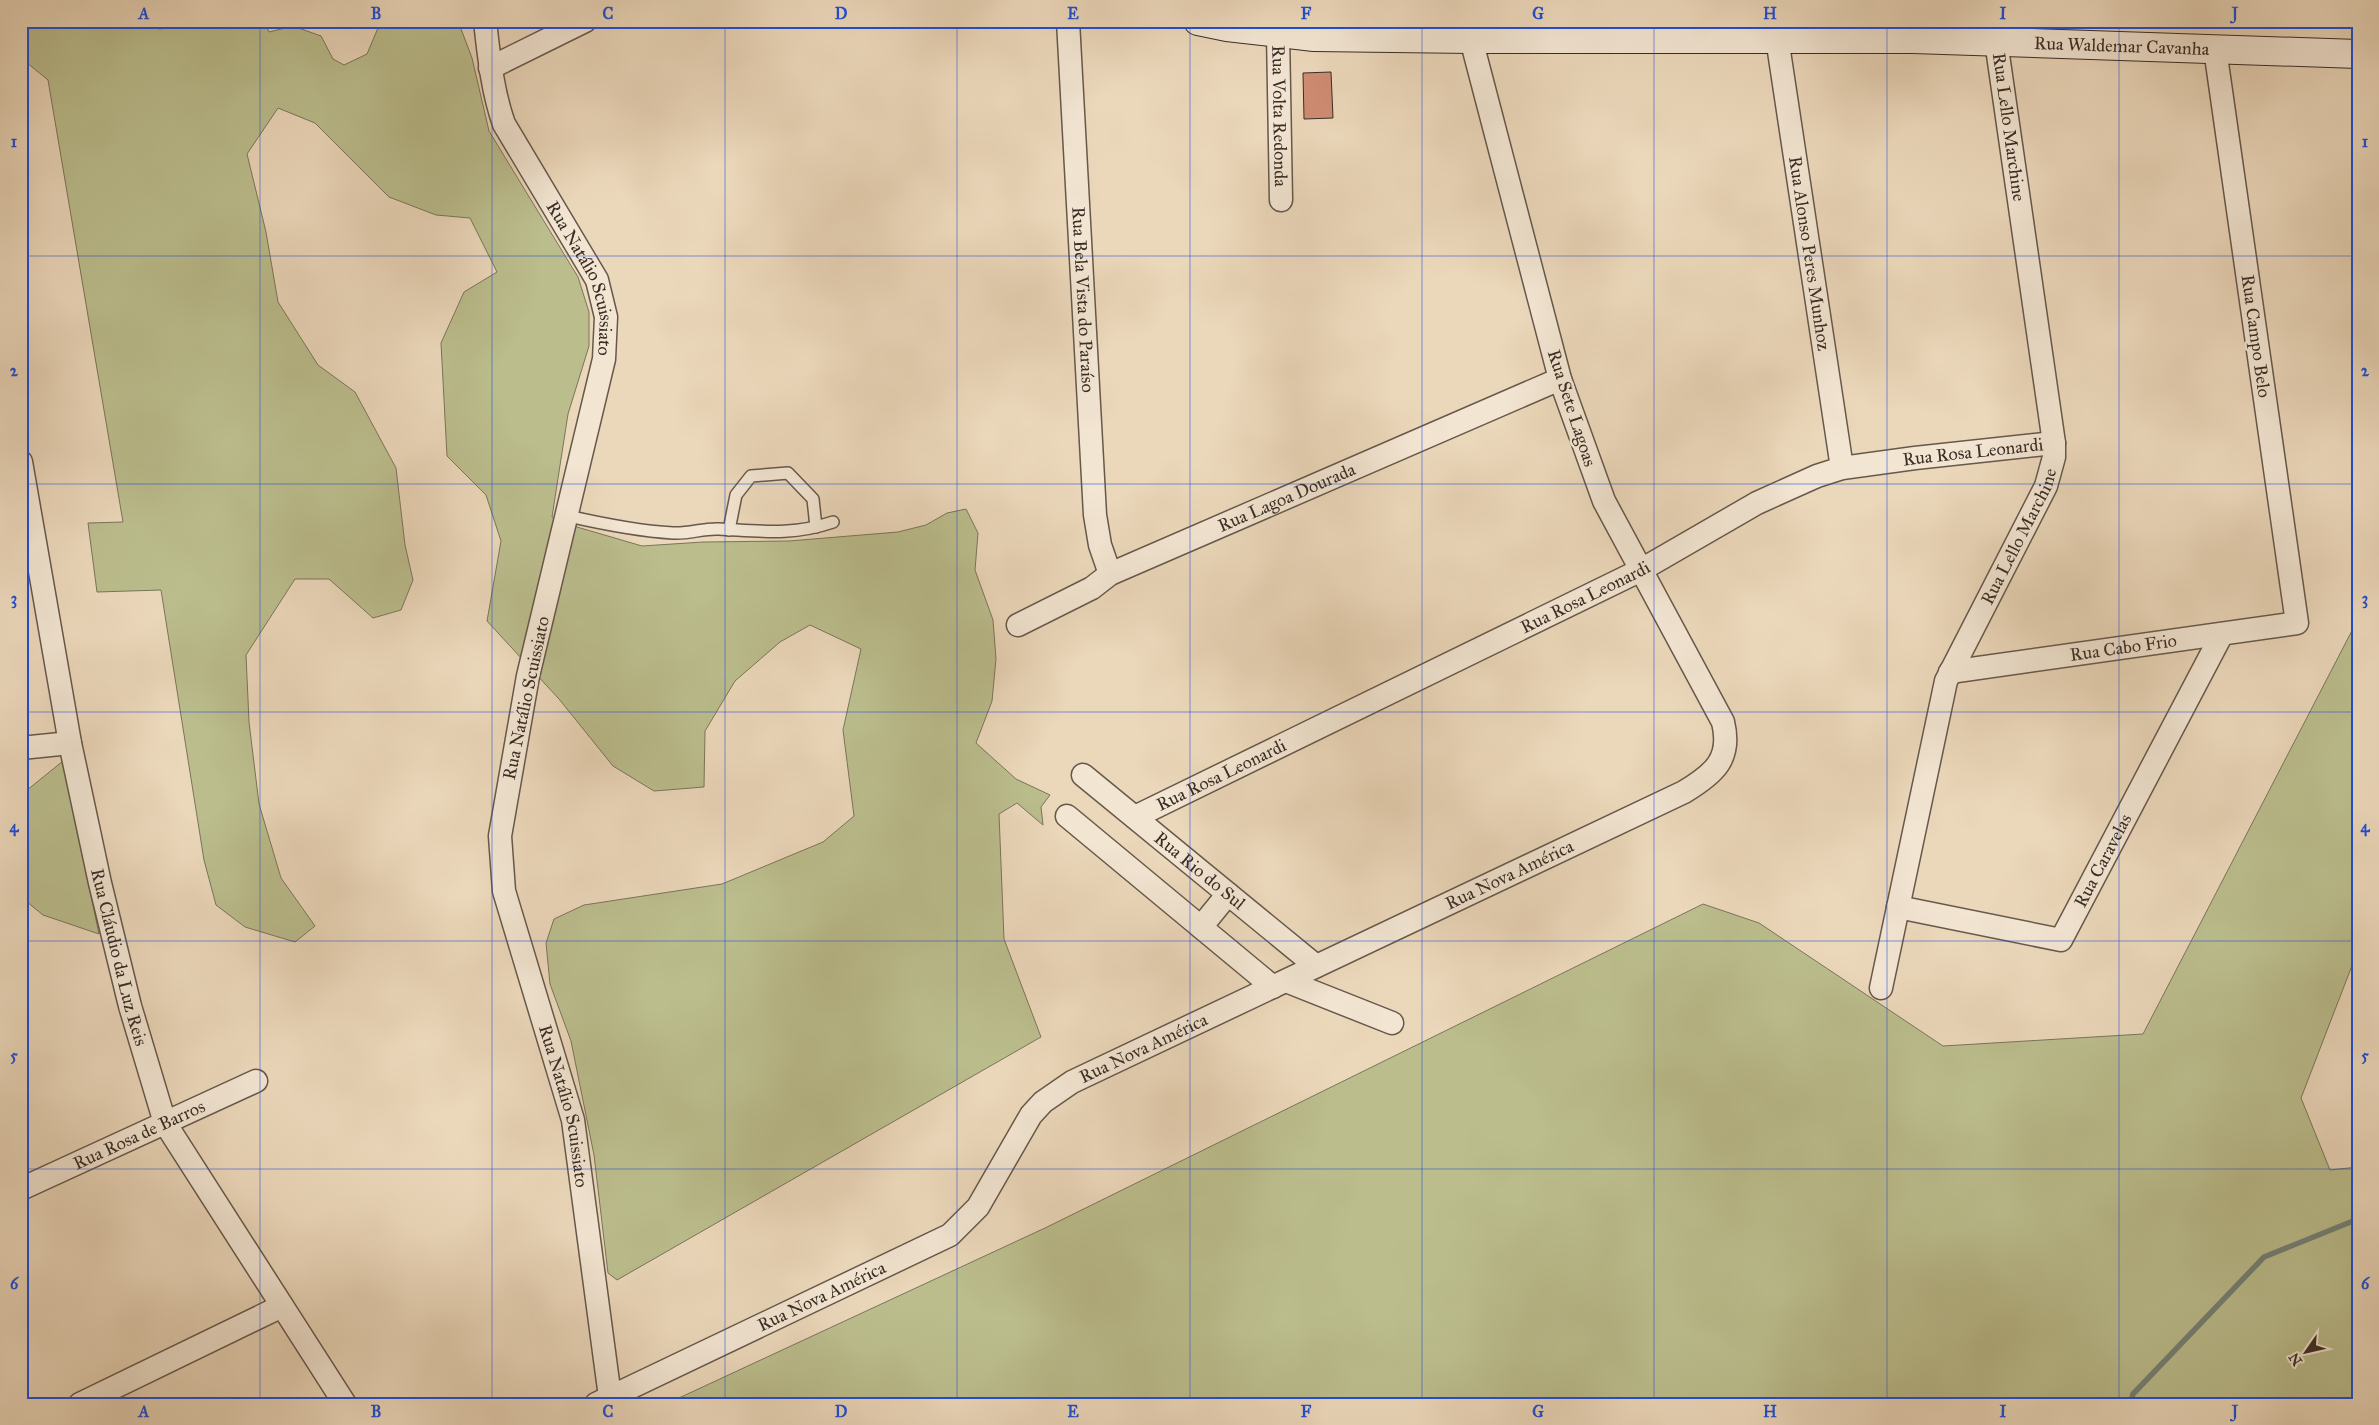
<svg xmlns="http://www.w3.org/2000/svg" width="2379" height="1425" font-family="'IM FELL Great Primer',serif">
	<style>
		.green { fill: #bbbd8d; stroke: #7a755a }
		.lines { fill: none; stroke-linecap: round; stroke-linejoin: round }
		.stream { stroke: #738276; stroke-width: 5.5 }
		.building { fill: #cf8c73; stroke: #3a2d26 }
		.lane-casing { stroke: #66584b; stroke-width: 14 }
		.street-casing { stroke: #66584b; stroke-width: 25 }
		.secondary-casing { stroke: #3a2d26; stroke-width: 30 }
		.lane { stroke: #f2e5d2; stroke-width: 11 }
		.street { stroke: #f2e5d2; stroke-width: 22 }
		.secondary { stroke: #f2e5d2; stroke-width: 28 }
		.grid { fill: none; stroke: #1d4ed8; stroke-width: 1; stroke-opacity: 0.55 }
		.labels { text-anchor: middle; stroke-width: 5; stroke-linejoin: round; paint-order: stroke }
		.street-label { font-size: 18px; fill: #3a2d26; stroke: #f2e5d2 }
		.neatline { fill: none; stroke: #1d4ed8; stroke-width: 2 }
		.grid-label { font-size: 16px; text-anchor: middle; font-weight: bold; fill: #1d4ed8 }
	</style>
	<rect width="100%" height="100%" fill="#ebd7ba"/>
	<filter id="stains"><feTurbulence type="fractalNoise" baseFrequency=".004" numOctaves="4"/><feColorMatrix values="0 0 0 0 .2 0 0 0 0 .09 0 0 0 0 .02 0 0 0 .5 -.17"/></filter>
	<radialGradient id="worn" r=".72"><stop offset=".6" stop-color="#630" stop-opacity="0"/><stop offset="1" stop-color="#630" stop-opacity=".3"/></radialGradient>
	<g class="green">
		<path d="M21,21h131l7,8 35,-4 8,-4h62l5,11 24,-6 28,10 12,23 11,6 23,-11 11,-26 -4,-7h84l14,37 17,73 89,146 11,35v34l-21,68 -16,103 25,10 65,19 61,-4 86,-1 109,-9 28,-7 21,-12 19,-4 12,24 -3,37 18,50 3,39 -4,42 -16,42 40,36 34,16 -9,12 2,18 -26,-22 -18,11 5,125 37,98 -424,243 -9,-7 -14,-118 -23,-114 -21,-57 -4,-41 8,-24 30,-14 138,-21 101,-42 31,-26 -11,-86 18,-81 -51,-24 -30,17 -45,39 -30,50 -1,56 -50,4 -41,-25 -54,-67 -72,-78 14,-80 -15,-46 -39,-39 -6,-113 23,-51 33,-20 -27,-54 -34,-3 -47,-18 -74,-74 -37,-15 -31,46 19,78 12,70 40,63 37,27 41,76 9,77 8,35 -12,30 -28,8 -44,-39h-34l-49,76 3,67 10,82 22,74 34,48 -20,16 -50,-15 -29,-22 -12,-45 -43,-270 -64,2 -9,-69 35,-1 -75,-442 -27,-22z"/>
		<path d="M1289,21h676l-676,3z"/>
		<path d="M2358,619v331l-57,148 29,72 28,-3v237h-1692l379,-176 658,-324 56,19 184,123 200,-12z"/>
		<path d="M63,761l36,173 -56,-19 -22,-18v-102z"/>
	</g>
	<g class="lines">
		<path class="stream" d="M2130,1404l3,-10 131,-137 94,-38"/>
	</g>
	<path class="building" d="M1331,72l2,46 -29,1 -1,-46z"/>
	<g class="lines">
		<g class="lane-casing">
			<g id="lane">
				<path d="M568,516c35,8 70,15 105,17 16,1 31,-5 46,-4 41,2 73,7 114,-7"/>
				<path d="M729,530l7,-35 15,-19 37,-3 25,26 3,28"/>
			</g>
		</g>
		<g class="street-casing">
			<g id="street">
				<path id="s1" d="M485,21c4,35 7,69 19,103l93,156 9,37 -2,42 -76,317 -28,160 4,55 69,229 37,277"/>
				<path id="s2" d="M1068,21l27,494 5,30 10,29"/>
				<path id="s3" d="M1278,34l3,166"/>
				<path id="s4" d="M1777,38l65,430"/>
				<path d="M490,68l95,-47"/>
				<path id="s5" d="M21,462l49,281 30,140 30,123 35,117 180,281"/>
				<path id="s6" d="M1018,625l74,-37 18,-14 450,-195"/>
				<path id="s7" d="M1950,672l347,-49 -82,-574"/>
				<path d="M21,748l49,-5"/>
				<path id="s8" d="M1083,775l233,191"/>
				<path d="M1067,816l206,171"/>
				<path id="s9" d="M1135,817l506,-247 116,-67 60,-27 25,-8 73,-10 139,-15"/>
				<path id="s10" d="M1898,907l163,33 161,-306"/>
				<path d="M1201,927l27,-33"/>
				<path d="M1286,981l106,42"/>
				<path id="s11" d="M1881,988l65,-307 100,-195 8,-29v-14l-58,-402"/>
				<path id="s12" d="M21,1189l235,-108"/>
				<path d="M80,1404l202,-98"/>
				<path id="s13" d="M596,1404l354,-169 28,-28 53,-92 12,-13 29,-20 612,-290c30,-18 48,-33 39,-70l-119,-221 -44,-122 -89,-340"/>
			</g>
		</g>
		<g class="secondary-casing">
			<g id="secondary">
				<path id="s14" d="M1198,21l29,6 87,10 157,2h442l445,15"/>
			</g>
		</g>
		<use href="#lane" class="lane"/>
		<use href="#street" class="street"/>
		<use href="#secondary" class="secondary"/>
	</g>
	<path class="grid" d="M260,21v1383M492,21v1383M725,21v1383M957,21v1383M1190,21v1383M1422,21v1383M1654,21v1383M1887,21v1383M2119,21v1383M21,256h2337M21,484h2337M21,712h2337M21,941h2337M21,1169h2337"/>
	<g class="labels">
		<g class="street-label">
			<text dy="6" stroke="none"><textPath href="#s14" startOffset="925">Rua Waldemar Cavanha</textPath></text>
			<text dy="6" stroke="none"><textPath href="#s3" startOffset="82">Rua Volta Redonda</textPath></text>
			<text transform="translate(2009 127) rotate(82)" y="6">Rua Lello Marchine</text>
			<text dy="6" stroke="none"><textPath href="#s4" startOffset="218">Rua Alonso Peres Munhoz</textPath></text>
			<text dy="6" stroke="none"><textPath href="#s1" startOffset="280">Rua Natálio Scuissiato</textPath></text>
			<text dy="6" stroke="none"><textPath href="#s2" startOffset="279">Rua Bela Vista do Paraíso</textPath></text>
			<text transform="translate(2256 336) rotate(82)" y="6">Rua Campo Belo</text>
			<text transform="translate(1572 408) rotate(72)" y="6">Rua Sete Lagoas</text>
			<text dy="6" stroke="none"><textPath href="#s9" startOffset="921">Rua Rosa Leonardi</textPath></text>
			<text dy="6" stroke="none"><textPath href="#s6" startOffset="298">Rua Lagoa Dourada</textPath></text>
			<text dy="6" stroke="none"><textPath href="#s11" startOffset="476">Rua Lello Marchine</textPath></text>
			<text dy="6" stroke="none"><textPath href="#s9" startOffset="501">Rua Rosa Leonardi</textPath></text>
			<text dy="6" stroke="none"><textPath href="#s7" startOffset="175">Rua Cabo Frio</textPath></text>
			<text transform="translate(526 698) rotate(-78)" y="6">Rua Natálio Scuissiato</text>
			<text dy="6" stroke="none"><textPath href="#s9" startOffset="96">Rua Rosa Leonardi</textPath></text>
			<text dy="6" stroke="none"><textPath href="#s10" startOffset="256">Rua Caravelas</textPath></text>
			<text dy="6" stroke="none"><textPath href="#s8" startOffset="151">Rua Rio do Sul</textPath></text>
			<text dy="6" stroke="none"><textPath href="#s13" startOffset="1075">Rua Nova América</textPath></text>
			<text dy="6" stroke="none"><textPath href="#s5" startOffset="505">Rua Cláudio da Luz Reis</textPath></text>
			<text dy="6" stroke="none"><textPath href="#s13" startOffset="670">Rua Nova América</textPath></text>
			<text dy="6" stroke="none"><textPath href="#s1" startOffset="1134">Rua Natálio Scuissiato</textPath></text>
			<text dy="6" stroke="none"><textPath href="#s12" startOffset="130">Rua Rosa de Barros</textPath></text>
			<text dy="6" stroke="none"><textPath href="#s13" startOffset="250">Rua Nova América</textPath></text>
		</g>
	</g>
	<rect width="2379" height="1425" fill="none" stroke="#ebd7ba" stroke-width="55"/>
	<g transform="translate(2306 1352) rotate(236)" stroke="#f2e5d2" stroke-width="4" paint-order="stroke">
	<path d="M0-4L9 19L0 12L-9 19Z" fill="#3a2d26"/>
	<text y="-8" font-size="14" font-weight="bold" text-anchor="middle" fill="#3a2d26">N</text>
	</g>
	<rect x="28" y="28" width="2324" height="1370" class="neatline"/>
	<g class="grid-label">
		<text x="144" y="19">A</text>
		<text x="376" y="19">B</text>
		<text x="608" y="19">C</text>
		<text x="841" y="19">D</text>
		<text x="1073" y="19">E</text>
		<text x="1306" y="19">F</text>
		<text x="1538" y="19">G</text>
		<text x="1770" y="19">H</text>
		<text x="2003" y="19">I</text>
		<text x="2235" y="19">J</text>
		<text x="14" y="147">1</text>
		<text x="2365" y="147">1</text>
		<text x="14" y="376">2</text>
		<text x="2365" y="376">2</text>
		<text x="14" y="604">3</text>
		<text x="2365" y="604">3</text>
		<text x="14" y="832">4</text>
		<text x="2365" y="832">4</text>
		<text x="14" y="1061">5</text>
		<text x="2365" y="1061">5</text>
		<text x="14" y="1289">6</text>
		<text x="2365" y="1289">6</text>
		<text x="144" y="1417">A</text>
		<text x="376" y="1417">B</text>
		<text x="608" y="1417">C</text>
		<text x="841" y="1417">D</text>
		<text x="1073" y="1417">E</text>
		<text x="1306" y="1417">F</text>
		<text x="1538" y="1417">G</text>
		<text x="1770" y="1417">H</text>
		<text x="2003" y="1417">I</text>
		<text x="2235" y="1417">J</text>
	</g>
	<rect width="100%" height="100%" filter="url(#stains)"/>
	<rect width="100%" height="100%" fill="url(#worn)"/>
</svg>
